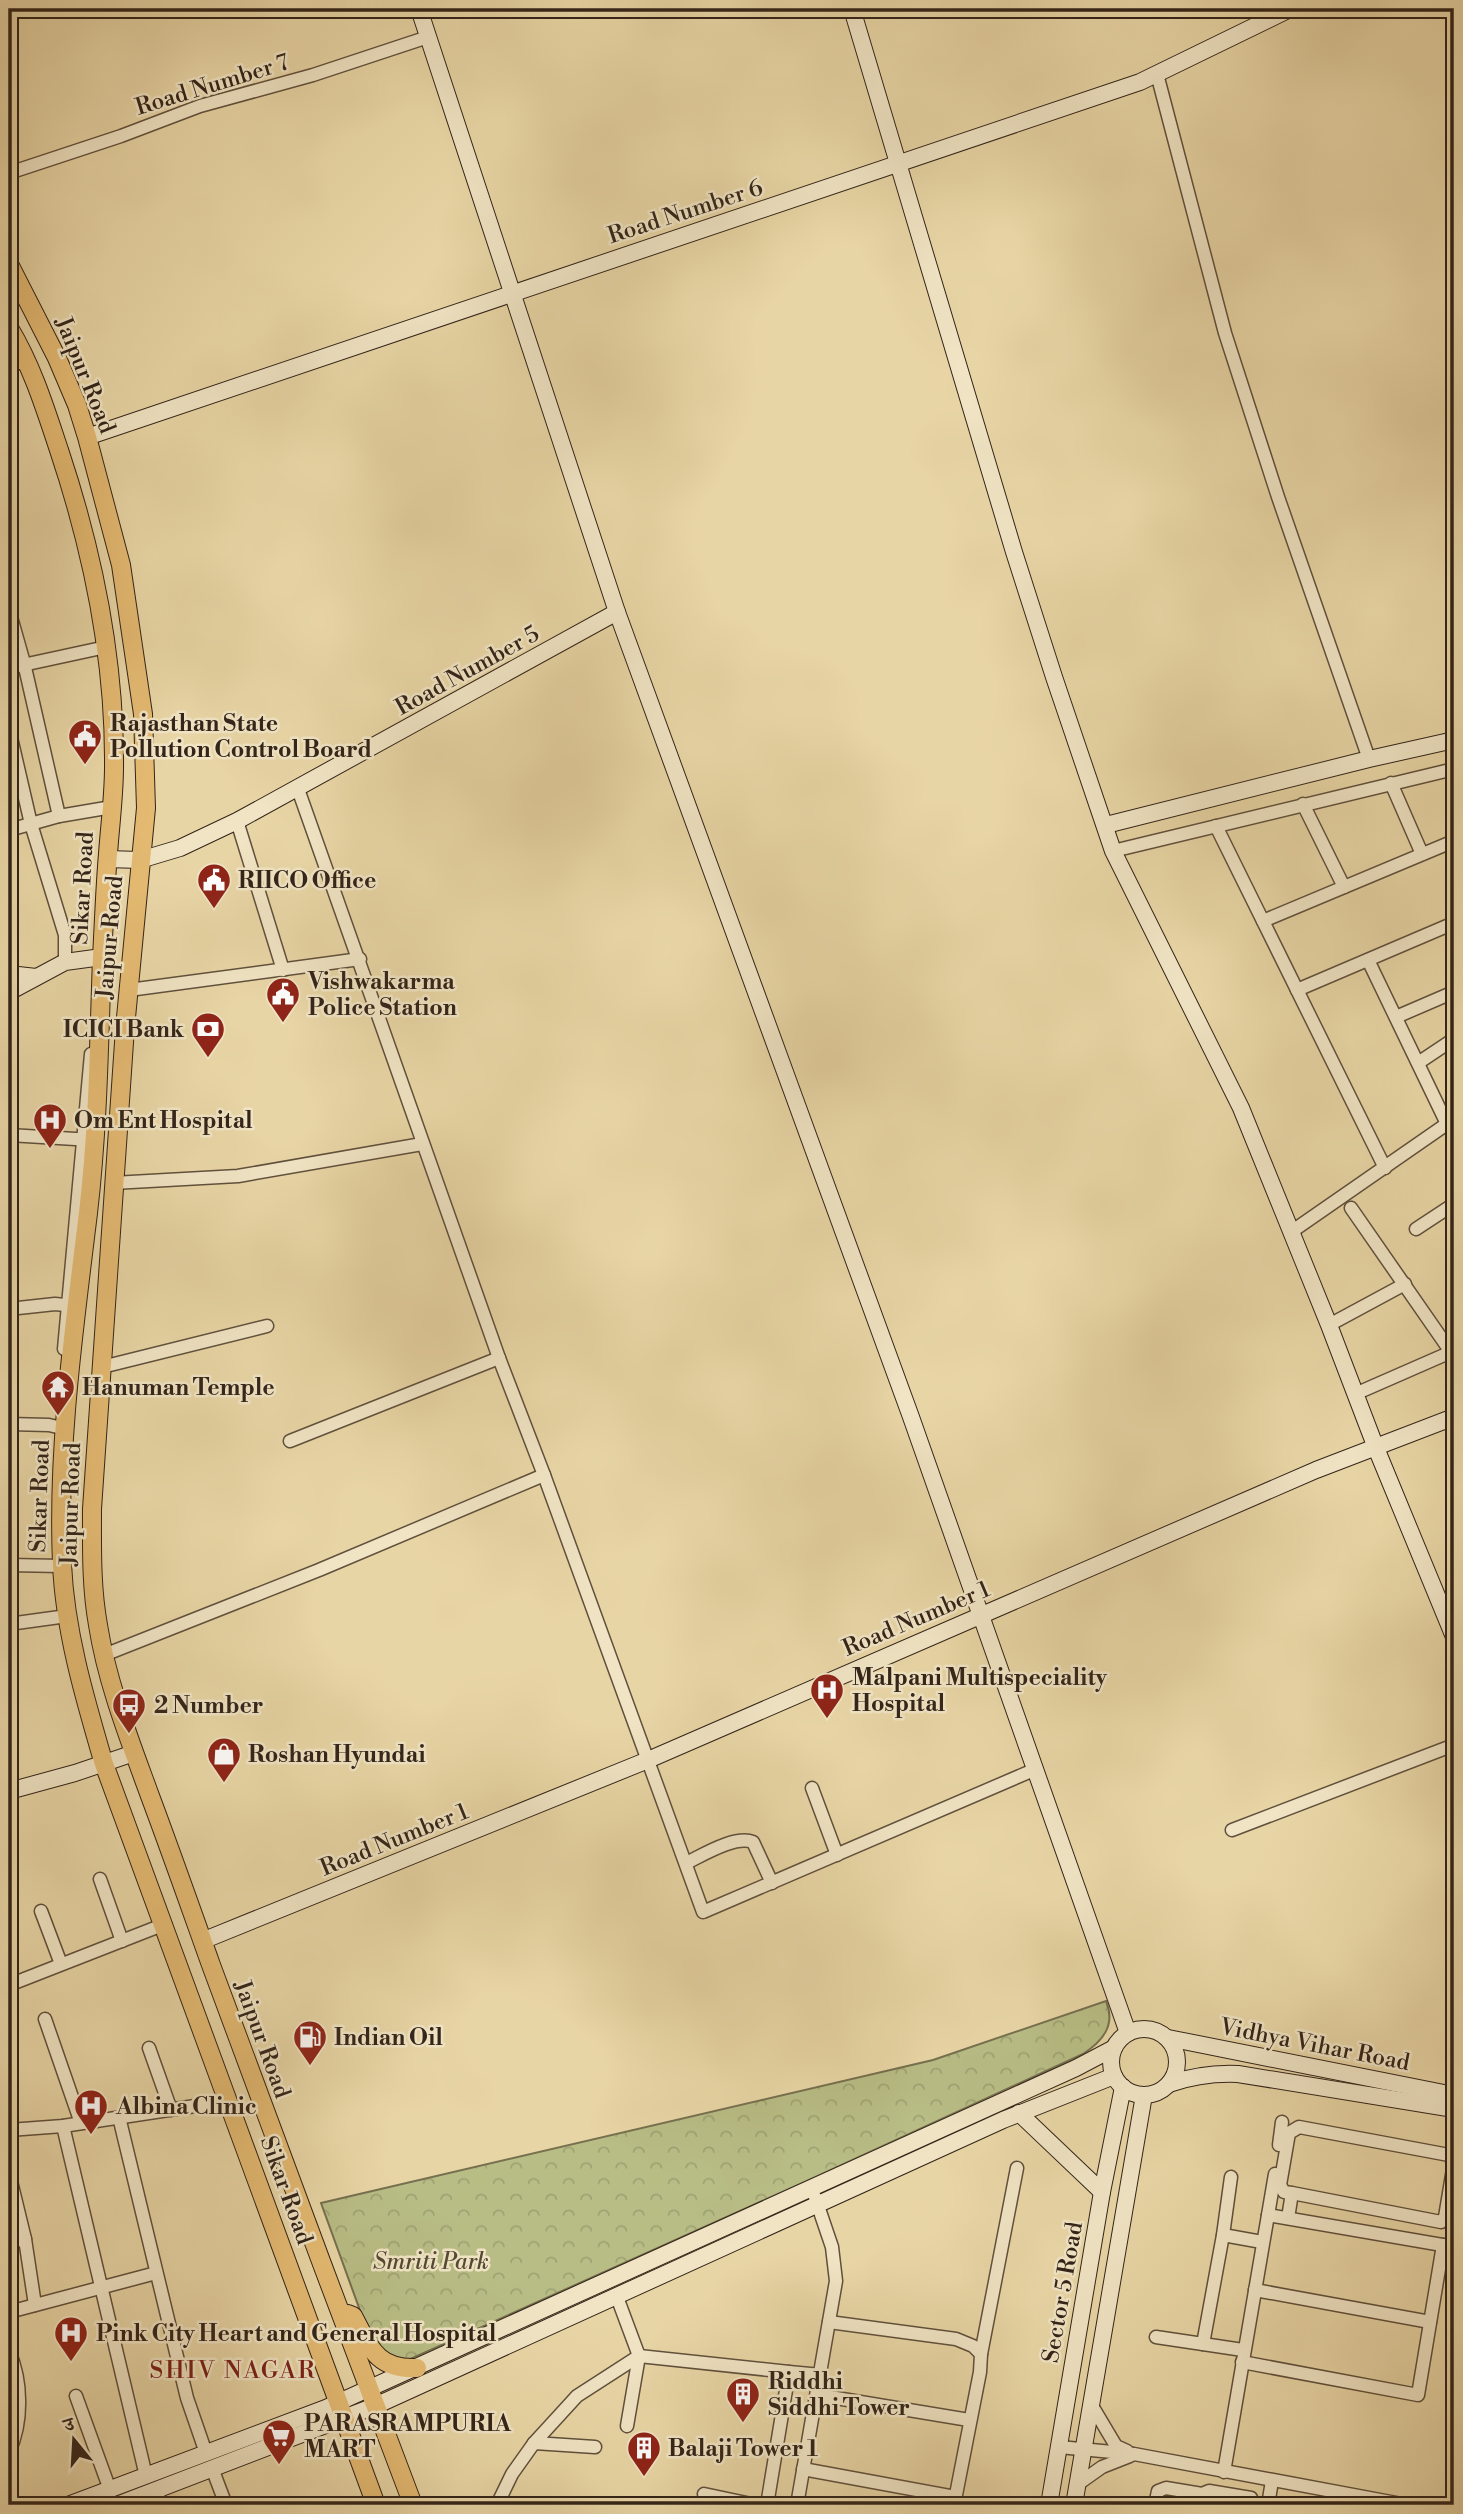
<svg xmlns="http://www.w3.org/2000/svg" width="1463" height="2514" font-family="'Libre Bodoni','Noto Serif Devanagari',serif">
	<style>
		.park { fill: url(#park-crowns); stroke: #76704f; stroke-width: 2 }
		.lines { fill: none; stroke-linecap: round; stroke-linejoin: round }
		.street-casing { stroke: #60503c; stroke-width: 15 }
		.secondary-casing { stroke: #332419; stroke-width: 18 }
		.primary-casing { stroke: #332419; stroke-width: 20 }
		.street { stroke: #f0e4c4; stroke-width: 12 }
		.secondary { stroke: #f0e4c4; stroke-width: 16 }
		.primary { stroke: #e4ba72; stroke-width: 18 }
		.labels { text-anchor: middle; stroke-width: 5; stroke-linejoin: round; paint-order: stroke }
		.street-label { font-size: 23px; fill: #332419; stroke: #f0e4c4 }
		.poi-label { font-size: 23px; font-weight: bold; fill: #332419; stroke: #f0e4c4; text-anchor: start }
		.park-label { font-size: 23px; font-style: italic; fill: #544a34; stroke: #f0e4c4 }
		.neighbourhood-label { font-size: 24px; letter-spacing: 2px; fill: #7a1f14; stroke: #f0e4c4 }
	</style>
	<defs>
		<pattern id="park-crowns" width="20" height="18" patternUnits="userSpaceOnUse" patternTransform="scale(1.75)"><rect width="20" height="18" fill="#b8bd85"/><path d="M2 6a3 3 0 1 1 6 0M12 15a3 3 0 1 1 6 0" fill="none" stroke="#9fa272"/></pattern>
	</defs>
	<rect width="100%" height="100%" fill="#e8d5a5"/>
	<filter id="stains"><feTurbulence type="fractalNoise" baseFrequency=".00286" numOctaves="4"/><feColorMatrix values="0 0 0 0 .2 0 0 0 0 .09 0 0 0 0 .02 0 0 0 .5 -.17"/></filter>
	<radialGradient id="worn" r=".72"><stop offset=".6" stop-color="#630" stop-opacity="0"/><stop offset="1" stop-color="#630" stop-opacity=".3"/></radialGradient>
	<path class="park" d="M1106,2001c10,24 -3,40 -23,53l-274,126 -412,185 -27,-27 -49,-135 612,-143z"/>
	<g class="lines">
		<g class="street-casing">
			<g id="street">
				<path d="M1157,74l68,259 53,164 91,262"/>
				<path d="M9,173l112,-37 79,-30 113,-31 115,-38"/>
				<path d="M9,364l18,-2"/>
				<path d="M9,610l15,53 35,153"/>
				<path d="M9,668l97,-21"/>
				<path d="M9,729l22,95 34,111v27"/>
				<path d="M1391,783l31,71"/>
				<path d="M298,789l201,569 45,117 159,437 333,-143"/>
				<path d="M1303,804l41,83"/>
				<path d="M237,821l46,149"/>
				<path d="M1216,826l169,342"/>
				<path d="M9,830l50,-14 53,-9"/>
				<path d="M1113,851l341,-82"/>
				<path d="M1263,921l191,-80"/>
				<path d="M1368,960l79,164"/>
				<path d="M129,990l231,-31"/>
				<path d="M1297,990l157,-67"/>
				<path d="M1396,1017l58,-25"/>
				<path d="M1418,1063l36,-24"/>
				<path d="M9,1135l83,5"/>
				<path d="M113,1183l125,-7 184,-32"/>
				<path d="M1351,1208l100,144 -96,42"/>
				<path d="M1416,1229l38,-25"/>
				<path d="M1291,1232l163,-113"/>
				<path d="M9,1309l46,-5 20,2"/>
				<path d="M1329,1325l76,-41"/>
				<path d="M64,1349l27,-295"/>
				<path d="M102,1367l165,-41"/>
				<path d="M9,1424l40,1 17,4"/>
				<path d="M290,1441l209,-83"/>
				<path d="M9,1565l53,1"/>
				<path d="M9,1624l58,-8"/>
				<path d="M104,1655l215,-85 225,-95"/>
				<path d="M812,1788l25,67"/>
				<path d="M1232,1830l222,-85"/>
				<path d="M686,1863c17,-8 49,-28 67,-21l19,41"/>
				<path d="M100,1879l22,62"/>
				<path d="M41,1911l20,53"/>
				<path d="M9,1985l156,-61"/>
				<path d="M45,2019l36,104"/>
				<path d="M149,2048l22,62"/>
				<path d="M119,2117l68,281 19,55"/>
				<path d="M63,2126l83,350"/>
				<path d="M9,2130l54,-4 165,-25"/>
				<path d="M1279,2145l3,-23"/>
				<path d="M9,2173l16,66 10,66"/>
				<path d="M1268,2215l7,-41"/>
				<path d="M1288,2218l4,-25 -8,-1 -4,-7 9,-52 10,-6 150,28 5,8 -9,54 -4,5 -149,-29"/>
				<path d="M1223,2235l39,7"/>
				<path d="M9,2242l16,-3"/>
				<path d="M1255,2290l175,32"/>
				<path d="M617,2297l22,59 -12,70"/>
				<path d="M9,2312l147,-39"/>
				<path d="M829,2322l127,17 17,7 8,8 -1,18 -26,133"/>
				<path d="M1156,2337l47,7 20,-109 8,-58"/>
				<path d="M1203,2344l40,6"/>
				<path d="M9,2351c13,30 14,71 0,101"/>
				<path d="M981,2354l36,-186"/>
				<path d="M1242,2362l176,33 25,-150"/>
				<path d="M789,2372l32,3"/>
				<path d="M818,2395l151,25"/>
				<path d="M76,2396l34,94"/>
				<path d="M1091,2404l25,42 11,5"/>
				<path d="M534,2443l61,4"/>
				<path d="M1059,2447l75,7 273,51"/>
				<path d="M212,2468l14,37"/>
				<path d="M803,2469l152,28"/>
				<path d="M1224,2472l44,-257 186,32"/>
				<path d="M1078,2484l24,-17 28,-11"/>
				<path d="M157,2489l3,16"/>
				<path d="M704,2494l52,11"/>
				<path d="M497,2505l15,-31 22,-31 43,-47 62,-40 150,16 -22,133"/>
				<path d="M797,2505l39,-224 -4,-34 -17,-50"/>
				<path d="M1155,2505l3,-14 8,-3 36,6 7,-3 42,7 3,7"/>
				<path d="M1268,2505l4,-24"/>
			</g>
		</g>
		<g class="secondary-casing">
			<g id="secondary">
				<path d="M419,9l198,603 294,805 217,616"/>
				<path d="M852,9l162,543 40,125 59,174 128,257 88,217 47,123 78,189"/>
				<path d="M87,437l1053,-355 150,-73"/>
				<path d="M1106,825l263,-66 85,-19"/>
				<path d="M107,859l33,1 40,-12 57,-27 380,-209"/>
				<path d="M9,974l27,3"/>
				<path d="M9,992l56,-30 37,-5"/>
				<path d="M9,1791l66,-18 59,-20"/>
				<path d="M202,1941l446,-181 668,-290 138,-53"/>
				<circle cx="1144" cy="2062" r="33"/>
				<path d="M1168,2038l286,57"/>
				<path d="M1169,2084c23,-8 45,-11 69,-10l216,35"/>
				<path d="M1019,2113l83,79"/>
				<path d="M68,2505l258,-97 750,-340 38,-20"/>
				<path d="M117,2505l258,-99 628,-286 111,-44"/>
				<path d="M1049,2505l53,-313 21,-105"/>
				<path d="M1074,2505l70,-410"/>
			</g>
		</g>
		<g class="primary-casing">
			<g id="primary">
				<path d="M9,264l48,94 20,47 10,32 34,128 22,149 3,94 -21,220 -33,481c0,39 -1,77 6,116 9,58 32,116 52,171 21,56 41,113 61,169 66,181 134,360 202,540"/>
				<path d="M9,328c23,38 36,80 50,122 34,102 56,209 55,317 0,29 -4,58 -6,87 -3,34 -4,69 -6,103 -3,85 -4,171 -14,256 -14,116 -31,234 -26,351 3,68 23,135 42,200l272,741"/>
				<path d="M348,2314l5,2c17,32 24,54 64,52"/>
			</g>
		</g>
		<use href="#street" class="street"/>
		<use href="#secondary" class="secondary"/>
		<use href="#primary" class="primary"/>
	</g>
	<defs>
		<g id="civic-pin" transform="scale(1.75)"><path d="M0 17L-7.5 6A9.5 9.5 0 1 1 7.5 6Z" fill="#8f2418" stroke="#f0e4c4"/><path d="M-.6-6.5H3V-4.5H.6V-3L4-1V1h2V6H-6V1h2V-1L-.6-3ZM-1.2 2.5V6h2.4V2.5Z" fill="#fff"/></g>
		<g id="bank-pin" transform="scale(1.75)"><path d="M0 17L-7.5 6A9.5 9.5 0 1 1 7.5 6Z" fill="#8f2418" stroke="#f0e4c4"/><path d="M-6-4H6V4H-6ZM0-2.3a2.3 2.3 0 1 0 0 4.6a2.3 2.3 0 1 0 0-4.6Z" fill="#fff"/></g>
		<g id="hospital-pin" transform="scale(1.75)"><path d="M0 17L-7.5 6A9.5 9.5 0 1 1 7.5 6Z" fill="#8f2418" stroke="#f0e4c4"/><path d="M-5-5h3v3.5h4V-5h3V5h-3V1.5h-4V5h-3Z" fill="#fff"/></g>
		<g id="temple-pin" transform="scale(1.75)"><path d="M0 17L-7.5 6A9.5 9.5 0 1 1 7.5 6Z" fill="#8f2418" stroke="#f0e4c4"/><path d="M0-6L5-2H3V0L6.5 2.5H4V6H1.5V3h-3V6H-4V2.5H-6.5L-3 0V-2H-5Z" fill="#fff"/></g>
		<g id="bus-pin" transform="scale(1.75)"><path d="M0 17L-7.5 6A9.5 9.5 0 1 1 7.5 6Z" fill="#8f2418" stroke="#f0e4c4"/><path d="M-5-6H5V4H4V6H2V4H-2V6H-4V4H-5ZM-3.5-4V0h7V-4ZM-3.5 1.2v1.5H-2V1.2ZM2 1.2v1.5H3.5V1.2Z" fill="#fff"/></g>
		<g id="shop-pin" transform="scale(1.75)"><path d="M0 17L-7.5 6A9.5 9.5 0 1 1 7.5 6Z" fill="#8f2418" stroke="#f0e4c4"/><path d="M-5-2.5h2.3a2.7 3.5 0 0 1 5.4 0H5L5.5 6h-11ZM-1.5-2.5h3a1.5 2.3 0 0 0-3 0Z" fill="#fff"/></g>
		<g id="fuel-pin" transform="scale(1.75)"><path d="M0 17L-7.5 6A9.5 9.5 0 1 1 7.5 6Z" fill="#8f2418" stroke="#f0e4c4"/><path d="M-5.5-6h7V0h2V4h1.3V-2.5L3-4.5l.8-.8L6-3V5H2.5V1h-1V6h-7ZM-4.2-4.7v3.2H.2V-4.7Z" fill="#fff"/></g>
		<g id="building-pin" transform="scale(1.75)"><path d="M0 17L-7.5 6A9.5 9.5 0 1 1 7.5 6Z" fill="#8f2418" stroke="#f0e4c4"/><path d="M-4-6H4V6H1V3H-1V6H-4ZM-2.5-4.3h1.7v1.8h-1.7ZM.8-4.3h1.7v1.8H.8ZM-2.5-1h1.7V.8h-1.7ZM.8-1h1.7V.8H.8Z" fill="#fff"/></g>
		<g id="supermarket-pin" transform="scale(1.75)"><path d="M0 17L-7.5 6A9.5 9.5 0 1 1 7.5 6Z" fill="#8f2418" stroke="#f0e4c4"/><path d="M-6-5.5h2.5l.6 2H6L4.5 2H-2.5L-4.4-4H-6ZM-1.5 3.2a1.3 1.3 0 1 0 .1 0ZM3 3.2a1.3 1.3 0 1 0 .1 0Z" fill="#fff"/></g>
	</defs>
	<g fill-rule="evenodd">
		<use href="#civic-pin" x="85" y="736"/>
		<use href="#civic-pin" x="214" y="880"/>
		<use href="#civic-pin" x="283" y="994"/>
		<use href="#bank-pin" x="208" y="1029"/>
		<use href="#hospital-pin" x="50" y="1120"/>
		<use href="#temple-pin" x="58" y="1387"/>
		<use href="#hospital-pin" x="827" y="1690"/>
		<use href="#bus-pin" x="129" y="1705"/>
		<use href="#shop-pin" x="224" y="1754"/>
		<use href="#fuel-pin" x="310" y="2037"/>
		<use href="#hospital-pin" x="91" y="2106"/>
		<use href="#hospital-pin" x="71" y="2333"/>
		<use href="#building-pin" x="743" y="2394"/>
		<use href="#supermarket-pin" x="279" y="2436"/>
		<use href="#building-pin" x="644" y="2448"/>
	</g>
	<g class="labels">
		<g class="street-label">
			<text transform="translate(212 84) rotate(-17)" y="8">Road Number 7</text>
			<text transform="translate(685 211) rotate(-18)" y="8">Road Number 6</text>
			<text transform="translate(86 375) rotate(68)" y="8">Jaipur Road</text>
			<text transform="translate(467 670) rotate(-29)" y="8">Road Number 5</text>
			<text transform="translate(82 888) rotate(-87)" y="8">Sikar Road</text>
			<text transform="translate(109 937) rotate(-85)" y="8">Jaipur Road</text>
			<text transform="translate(39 1496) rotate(-88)" y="8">Sikar Road</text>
			<text transform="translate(70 1504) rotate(-88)" y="8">Jaipur Road</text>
			<text transform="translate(916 1618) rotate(-23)" y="8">Road Number 1</text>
			<text transform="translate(394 1839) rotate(-22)" y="8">Road Number 1</text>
			<text transform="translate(263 2039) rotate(70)" y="8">Jaipur Road</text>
			<text transform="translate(1315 2044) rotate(11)" y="8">Vidhya Vihar Road</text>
			<text transform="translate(287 2190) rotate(70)" y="8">Sikar Road</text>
			<text transform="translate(1062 2292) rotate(-80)" y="8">Sector 5 Road</text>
		</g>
		<g class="poi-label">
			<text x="110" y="731">Rajasthan State<tspan x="110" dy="26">Pollution Control Board</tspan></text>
			<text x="238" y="888">RIICO Office</text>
			<text x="308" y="989">Vishwakarma<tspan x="308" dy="26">Police Station</tspan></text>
			<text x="184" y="1037" text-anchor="end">ICICI Bank</text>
			<text x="74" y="1128">Om Ent Hospital</text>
			<text x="82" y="1395">Hanuman Temple</text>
			<text x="852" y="1685">Malpani Multispeciality<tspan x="852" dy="26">Hospital</tspan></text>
			<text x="154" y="1713">2 Number</text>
			<text x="248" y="1762">Roshan Hyundai</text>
			<text x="334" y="2045">Indian Oil</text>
			<text x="116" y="2114">Albina Clinic</text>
			<text x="96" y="2341">Pink City Heart and General Hospital</text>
			<text x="768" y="2389">Riddhi<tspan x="768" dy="26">Siddhi Tower</tspan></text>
			<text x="304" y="2431">PARASRAMPURIA<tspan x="304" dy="26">MART</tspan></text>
			<text x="668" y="2456">Balaji Tower 1</text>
		</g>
		<g class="park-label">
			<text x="431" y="2269">Smriti Park</text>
		</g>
		<g class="neighbourhood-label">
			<text x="233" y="2378">SHIV NAGAR</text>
		</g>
	</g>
	<rect width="1463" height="2514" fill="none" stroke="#e8d5a5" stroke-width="35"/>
	<rect x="10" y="10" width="1442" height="2493" fill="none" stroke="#332419" stroke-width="3.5"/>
	<rect x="18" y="18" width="1428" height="2479" fill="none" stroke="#332419" stroke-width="2"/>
	<g transform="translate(74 2440) rotate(342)" stroke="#f0e4c4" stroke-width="5" paint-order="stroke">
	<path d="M0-5L12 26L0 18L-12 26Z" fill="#332419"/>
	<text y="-10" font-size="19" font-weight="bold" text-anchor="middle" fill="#332419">उ</text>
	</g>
	<rect width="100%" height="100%" filter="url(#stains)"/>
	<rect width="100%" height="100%" fill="url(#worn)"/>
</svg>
